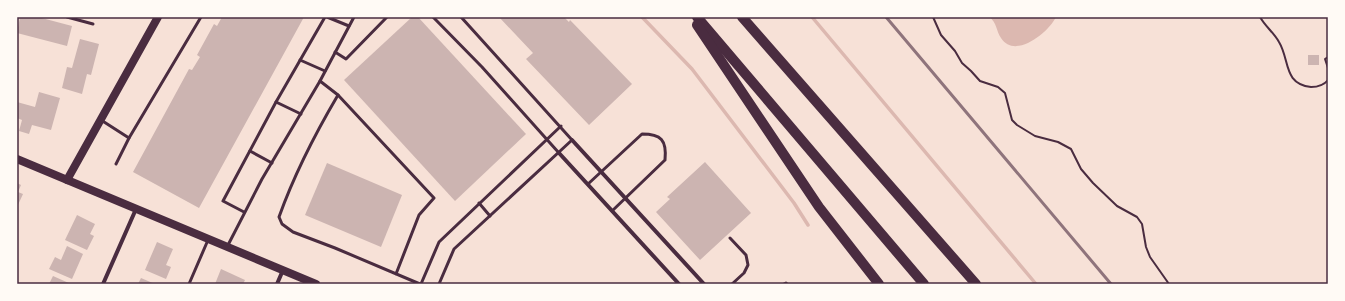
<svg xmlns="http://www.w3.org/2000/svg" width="1345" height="301" font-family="'Space Grotesk',sans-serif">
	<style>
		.water { fill: #dcb8b0 }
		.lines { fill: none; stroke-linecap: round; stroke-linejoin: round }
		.stream { stroke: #dcb8b0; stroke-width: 3.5 }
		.building { fill: #ccb4b1 }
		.path { stroke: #4a2c40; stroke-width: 2 }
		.service { stroke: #4a2c40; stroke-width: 3 }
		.minor { stroke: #4a2c40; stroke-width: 4 }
		.secondary { stroke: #4a2c40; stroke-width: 8 }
		.motorway { stroke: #4a2c40; stroke-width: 10 }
		.rail { stroke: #8f747c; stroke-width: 3 }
		.neatline { fill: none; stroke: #4a2c40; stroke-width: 1.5 }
	</style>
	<rect width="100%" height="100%" fill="#f7e1d7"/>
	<path class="water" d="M989,17h67c-7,15 -41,43 -55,21 -5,-7 -4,-16 -12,-21z"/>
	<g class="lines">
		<g class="stream">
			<path d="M642,17l50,52 102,134 14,22"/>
			<path d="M812,17l224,267"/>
		</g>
	</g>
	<g class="building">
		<path d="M20,17h18l34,9 -5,20 -50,-13z"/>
		<path d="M222,17h82l-105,191 -66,-36 56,-103 3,1 8,-13 -3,-2 17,-31 3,2z"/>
		<path d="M412,17h6l108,117 -71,67 -111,-121z"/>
		<path d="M499,17h65l5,5 1,-2 62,64 -43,41 -63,-66 7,-6z"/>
		<path d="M80,39l19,5 -8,31 -4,-1 -5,20 -20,-6 5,-21 5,1z"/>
		<rect x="1308" y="55" width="11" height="10"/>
		<path d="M39,92l21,6 -9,32 -19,-5 -3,9 -10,-3 3,-11 -5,-2v-16l18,5z"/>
		<path d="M705,162l46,51 -51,47 -44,-48 14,-13 -3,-2z"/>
		<path d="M327,163l75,32 -21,52 -76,-32z"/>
		<path d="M17,183l4,2 -3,7 5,2 -6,13z"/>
		<path d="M77,215l18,9 -5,10 4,2 -7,14 -22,-10z"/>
		<path d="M157,242l16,7 -7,16 5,2 -5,12 -21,-9z"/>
		<path d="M67,246l16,8 -11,25 -23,-10 6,-12 6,3z"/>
		<path d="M221,269l24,11 -2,4h-28z"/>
		<path d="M53,276l18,8h-22z"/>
		<path d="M141,278l14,6h-17z"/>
	</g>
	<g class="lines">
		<g class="path">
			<path d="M933,17l8,18 14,16 7,12 9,8 9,10 18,6 7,6 7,27 5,5 18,11 23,6 13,7 10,20 12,14 24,23 20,11 5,7 4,23 4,10 19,27"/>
			<path d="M1260,17c5,9 14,16 19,25 11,18 4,42 32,45 7,0 13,-2 17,-7"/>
			<path d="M1328,57l-3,2 3,9"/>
		</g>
		<g class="service">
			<path d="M67,17l26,7"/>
			<path d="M327,17l22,9"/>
			<path d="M433,17l49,50 77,86"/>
			<path d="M335,52l11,7 41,-42"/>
			<path d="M300,60l25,11"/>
			<path d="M320,81l34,-64"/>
			<path d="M276,102l25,12"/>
			<path d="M101,120l28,18 72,-121"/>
			<path d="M250,151l22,12"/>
			<path d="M116,164l13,-26"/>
			<path d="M588,184l54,-50c19,0 25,6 23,26l-53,51"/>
			<path d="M479,203l11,13"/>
			<path d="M244,212l-21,-11 53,-99 49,-85"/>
			<path d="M730,238l16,17 2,10 -4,8 -12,11"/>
			<path d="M227,247l35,-68 58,-98 18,14"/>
			<path d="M396,274l23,-59 15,-17 -96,-103c-23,39 -44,80 -59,122l3,7 11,8 42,16 85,36"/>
			<path d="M189,284l19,-44"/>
			<path d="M421,284l18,-42 122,-116"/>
			<path d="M439,284l15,-35 118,-109 -111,-123"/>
			<path d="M784,284l2,-1 1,1"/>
		</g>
		<g class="minor">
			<path d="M572,140l132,144"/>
			<path d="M559,153l120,131"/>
			<path d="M103,284l33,-75"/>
			<path d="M277,284l6,-14"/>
		</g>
		<g class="secondary">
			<path d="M17,159l299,125"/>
			<path d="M67,180l91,-163"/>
		</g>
		<g class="motorway">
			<path d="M697,17l227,267"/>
			<path d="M742,17l234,267"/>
			<path d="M697,25l122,182 60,77"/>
		</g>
		<path class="rail" d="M886,17l225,267"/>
	</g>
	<rect width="1345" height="301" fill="none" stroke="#fffaf5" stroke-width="36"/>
	<rect x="18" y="18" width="1309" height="265" class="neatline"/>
</svg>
